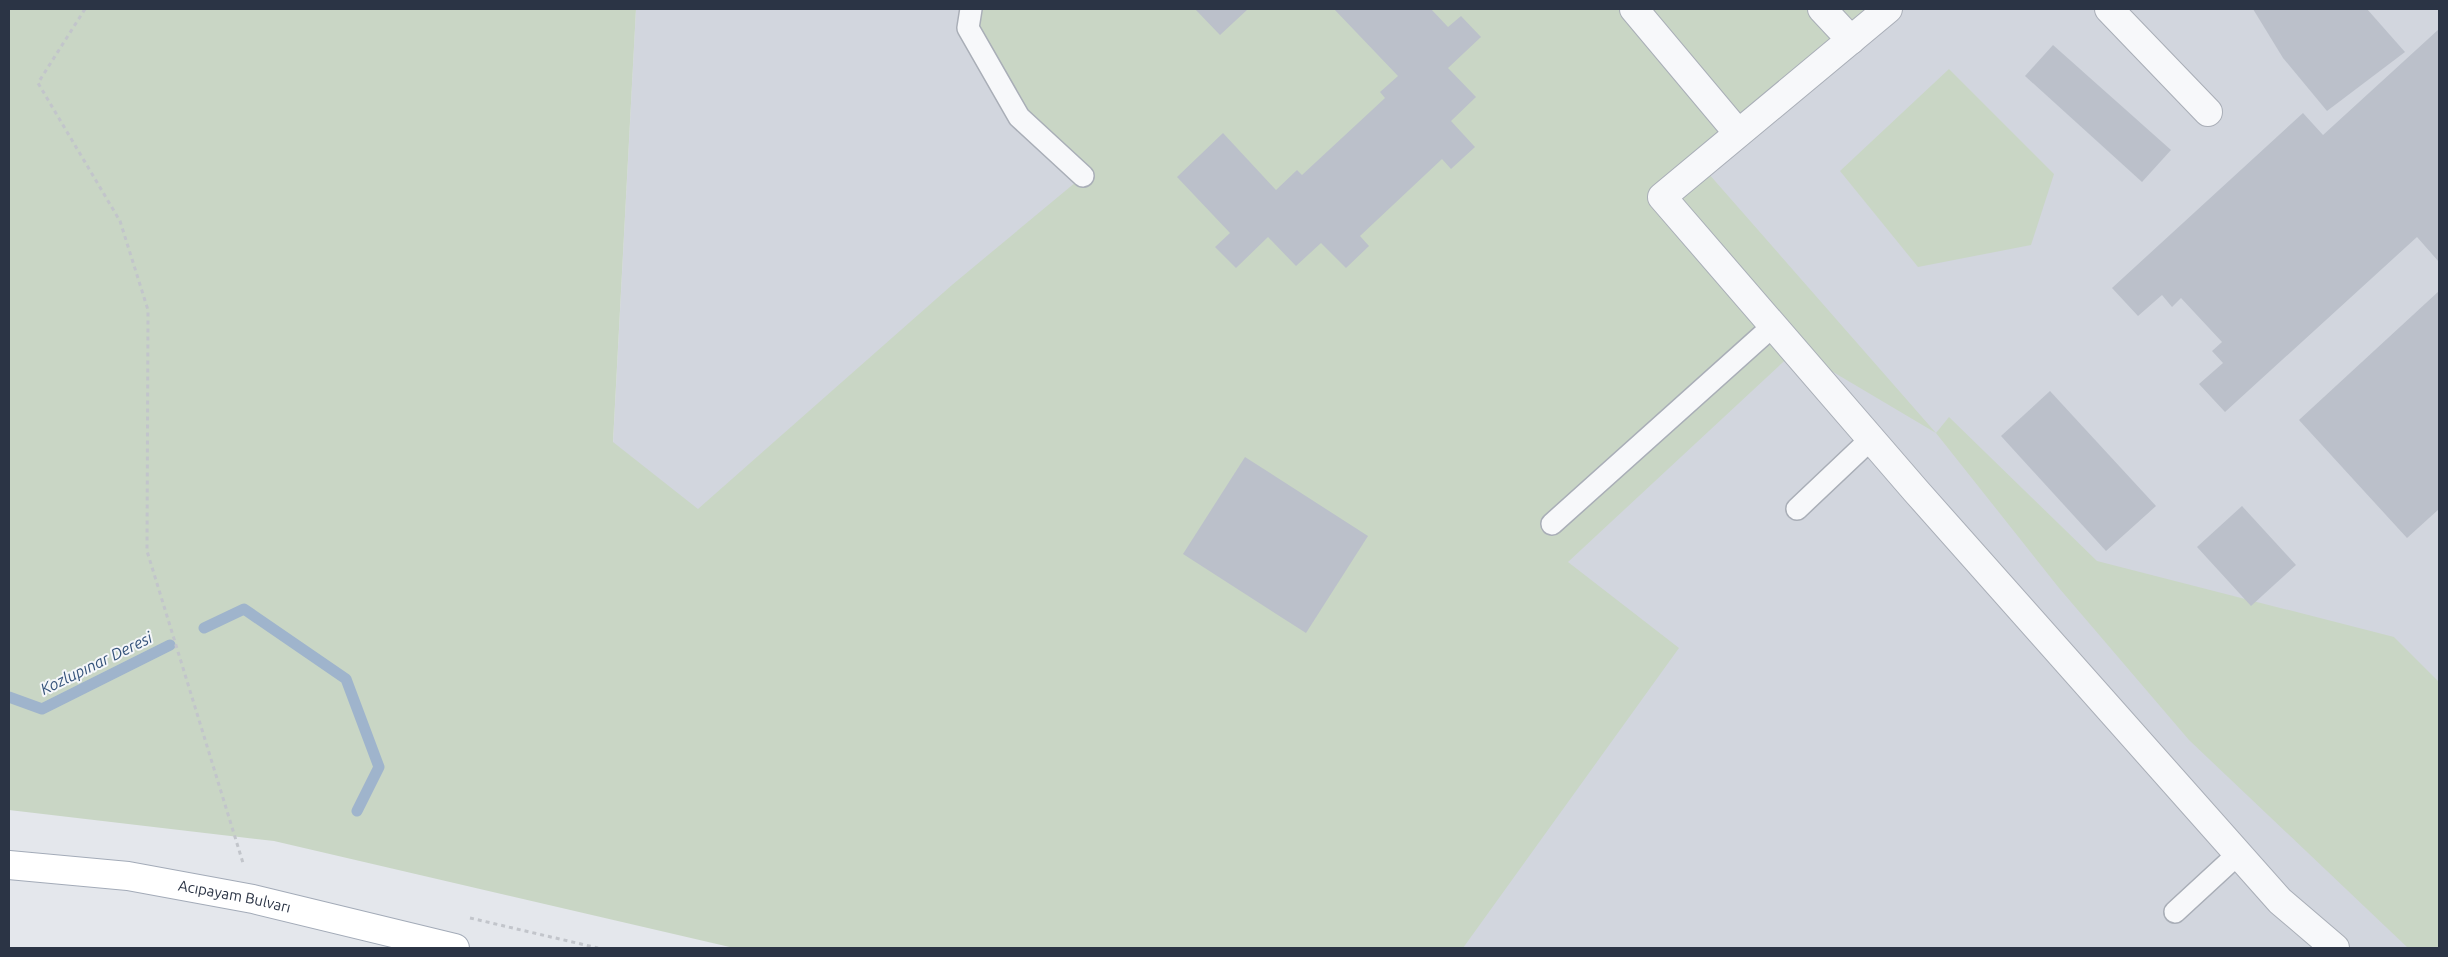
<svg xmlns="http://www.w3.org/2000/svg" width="2448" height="957" font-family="Ubuntu,sans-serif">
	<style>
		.built { fill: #d2d6de }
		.green { fill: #c9d6c5 }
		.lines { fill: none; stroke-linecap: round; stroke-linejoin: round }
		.stream { stroke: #9fb4cc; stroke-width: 11 }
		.building { fill: #bbc0ca }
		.service-casing { stroke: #a9aeb7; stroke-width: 24 }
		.minor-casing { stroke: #a9aeb7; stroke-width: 30 }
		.primary-casing { stroke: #a3abb8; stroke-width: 30 }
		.path { stroke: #c2c5cb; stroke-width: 3; stroke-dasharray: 4 4; stroke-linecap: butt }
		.service { stroke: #f7f8fa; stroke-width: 21 }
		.minor { stroke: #f7f8fa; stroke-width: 28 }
		.primary { stroke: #fff; stroke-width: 28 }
		.labels { text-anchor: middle; stroke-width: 4; stroke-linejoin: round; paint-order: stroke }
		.street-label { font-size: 15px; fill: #2b3445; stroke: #f4f6f9 }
		.water-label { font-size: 16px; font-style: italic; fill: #34527a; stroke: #f4f6f9 }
	</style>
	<rect width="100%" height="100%" fill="#e4e7ec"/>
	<path class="built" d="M636,9h1803v939h-1186l-640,-505z"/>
	<g class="green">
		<path d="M9,9h627l-23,433 85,67 254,-224 130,-108 -63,-60 -48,-108h917l-187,156 235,268 13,-16 148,144 297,76 45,45v266l-32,-1 -218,-207 -130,-152 -123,-155 -140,-83 -228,212 111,86 -216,300h-729l-460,-107 -265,-31z"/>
		<path d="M1949,69l105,105 -23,71 -113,22 -78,-96z"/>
	</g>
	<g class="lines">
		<g class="stream">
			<path d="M204,628l40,-19 102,70 33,88 -22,44"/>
			<path d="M9,697l33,12 128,-64"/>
		</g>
	</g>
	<g class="building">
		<path d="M1195,9h53l-28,26z"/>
		<path d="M1334,9h97l17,18 13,-11 20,21 -33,31 28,29 -25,24 24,26 -24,22 -9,-10 -82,77 9,10 -23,22 -25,-25 -25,23 -28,-29 -32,31 -21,-21 15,-14 -53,-56 46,-44 53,57 21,-20 5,5 83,-77 -5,-6 18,-16z"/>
		<path d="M2253,9h114l38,43 -78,59 -44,-53z"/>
		<path d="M2439,29v233l-22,-25 -192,175 -26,-28 24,-21 -11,-12 10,-9 -41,-44 -9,9 -10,-12 -24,21 -26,-28 191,-175 20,22z"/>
		<path d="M2053,45l118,105 -29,32 -117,-106z"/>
		<path d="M2439,291v218l-32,29 -108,-118z"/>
		<path d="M2050,391l106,115 -50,45 -105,-115z"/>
		<path d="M1245,457l123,79 -62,97 -123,-79z"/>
		<path d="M2242,506l54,59 -45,41 -54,-59z"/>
	</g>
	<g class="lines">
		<g class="service-casing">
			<g id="service">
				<path d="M971,9l-3,19 51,89 64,59"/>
				<path d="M1797,509l75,-71"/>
				<path d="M1552,524l222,-199"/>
				<path d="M2175,912l63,-58"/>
			</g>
		</g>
		<g class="minor-casing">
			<g id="minor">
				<path d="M1634,9l104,124"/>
				<path d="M1822,9l29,31"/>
				<path d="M1888,9l-226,188 254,294 364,410 55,47"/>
				<path d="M2109,9l99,103"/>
			</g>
		</g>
		<g class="primary-casing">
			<g id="primary">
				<path id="s1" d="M9,865l119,11 125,23 202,49"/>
			</g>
		</g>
		<g class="path">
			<path d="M85,9l-47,74 82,138 28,89 -1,241 96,312"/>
			<path d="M470,918l128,30"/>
		</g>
		<use href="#service" class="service"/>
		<use href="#minor" class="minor"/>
		<use href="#primary" class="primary"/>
	</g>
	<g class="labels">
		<g class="street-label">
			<text dy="5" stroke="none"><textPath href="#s1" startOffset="228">Acıpayam Bulvarı</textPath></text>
		</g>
		<g class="water-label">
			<text transform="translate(96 663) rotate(-26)" y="6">Kozlupınar Deresi</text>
		</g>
	</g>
	<rect width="2448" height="957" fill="none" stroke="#2b3445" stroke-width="20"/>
</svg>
